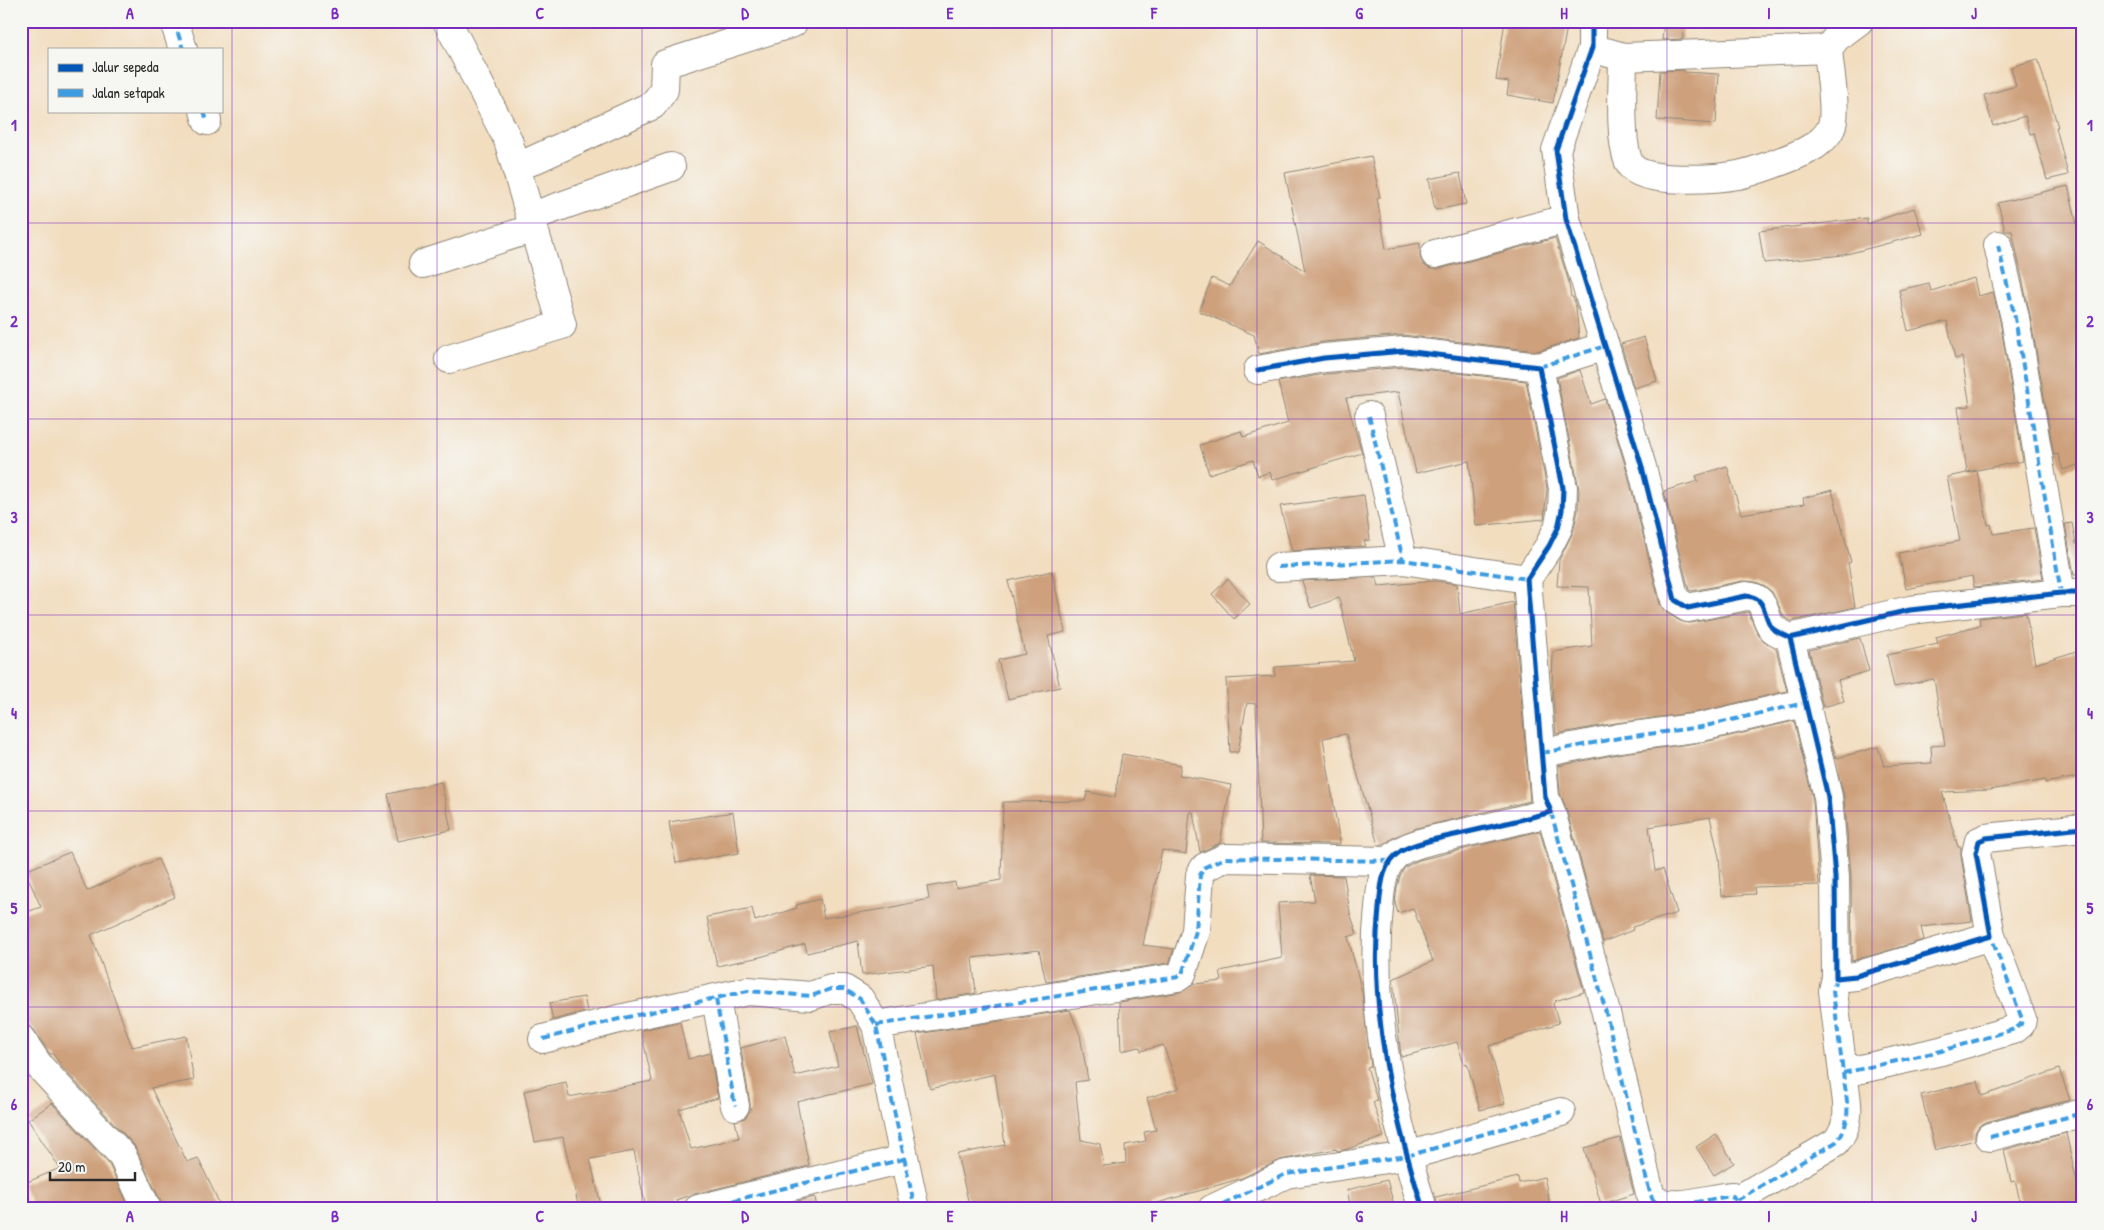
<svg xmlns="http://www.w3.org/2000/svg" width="2104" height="1230" font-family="'Patrick Hand',sans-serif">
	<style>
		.building { fill: #cea07c }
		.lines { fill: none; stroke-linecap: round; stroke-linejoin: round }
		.street-casing { stroke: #8e8475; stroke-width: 30 }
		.street { stroke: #fff; stroke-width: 28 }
		.quiet { stroke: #3d9ce1; stroke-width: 4; stroke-dasharray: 8 4; stroke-linecap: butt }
		.cycleway-casing { stroke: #f6f6f2; stroke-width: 8 }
		.cycleway { stroke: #0057b8; stroke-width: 5 }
		.grid { fill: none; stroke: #7b2cbf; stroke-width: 1; stroke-opacity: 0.55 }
		.neatline { fill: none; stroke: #7b2cbf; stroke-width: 2 }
		.grid-label { font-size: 16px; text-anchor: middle; font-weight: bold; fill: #7b2cbf }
	</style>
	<rect width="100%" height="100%" fill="#f6f6f2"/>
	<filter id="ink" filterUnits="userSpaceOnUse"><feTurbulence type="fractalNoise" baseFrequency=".02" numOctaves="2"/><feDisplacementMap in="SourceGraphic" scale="10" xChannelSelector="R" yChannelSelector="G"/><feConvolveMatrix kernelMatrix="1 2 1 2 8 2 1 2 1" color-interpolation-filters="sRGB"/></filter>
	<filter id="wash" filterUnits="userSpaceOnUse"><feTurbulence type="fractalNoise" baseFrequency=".0096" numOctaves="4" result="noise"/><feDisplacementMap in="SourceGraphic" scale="20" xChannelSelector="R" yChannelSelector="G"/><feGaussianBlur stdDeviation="1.12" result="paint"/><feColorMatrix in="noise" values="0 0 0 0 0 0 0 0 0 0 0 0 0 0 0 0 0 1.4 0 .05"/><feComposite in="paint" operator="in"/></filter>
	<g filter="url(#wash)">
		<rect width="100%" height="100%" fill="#f2ddbf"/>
		<g id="blocks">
			<g class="building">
				<path d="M1505,21h63l-15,82 -46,-8 2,-13 -13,-2z"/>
				<path d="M1664,21h18l1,18 -21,1z"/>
				<path d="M2038,59l20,68h-2l12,48 -21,5 -13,-47 -4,1 -5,-18 -32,10 -9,-31 32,-9 -5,-19z"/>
				<path d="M1684,70v2l35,2 -3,50 -59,-4 3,-49z"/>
				<path d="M1371,156l9,41 -3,1 9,51 34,-6v15l4,7 6,4h9l116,-31 13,41 3,18h2l3,10 3,31 -42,13 -134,-16 -80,7 -64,12 -5,-19 -55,-24 13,-33 18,8 28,-45 47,30 -20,-98z"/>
				<path d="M1460,173l6,31 -31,6 -6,-31z"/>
				<path d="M2068,186l15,63v214l-20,7 -5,-16 -4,1 -24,-140 -18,-84h-7l-7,-28z"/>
				<path d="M1914,208l9,26 -80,21 -79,8 -5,-32 108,-13v6z"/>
				<path d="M1974,278l4,18 15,-4 7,29 23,140 -56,11 -9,-65 12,-1 -8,-49 -7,2 -8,-38 -39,10 -9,-41 30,-7 2,8z"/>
				<path d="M1644,337l13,44 -23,7 -13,-44z"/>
				<path d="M1404,367l122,14 21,108 -3,30 -68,7 -7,-65 -53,12 -18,-81 -52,6 16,55 -90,27 -2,-8 -12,4 -5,-16 -44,14 -9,-29 41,-14 2,6 45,-14 -10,-41 48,-8z"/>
				<path d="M1580,370l11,34 14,-5 22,72 33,133 7,9 13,8 10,2 58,-11 11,24 6,6 11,7 11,42 -89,21 -82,11 -60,11 -4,-48 1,-34 39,-6 -3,-59 -32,-1 2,-26 14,-28 5,-21 1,-22 -22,-111z"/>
				<path d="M1727,466l14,48 63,-10 -1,-6 29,-8 19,72 -3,1 7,44 -63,14 -8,-4 -12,-25 -7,-6 -9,-4 -13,-1 -52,10 -2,-1 -25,-99 34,-10 -2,-5z"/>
				<path d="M1977,471l11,54 3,-1 2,10 41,-6 9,51 -69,8 -2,-11 -66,13 -7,-36 61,-12 -13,-64z"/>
				<path d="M1364,495l6,45 -6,1 2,5 -74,5 -12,-45z"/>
				<path d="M2072,523l4,21 7,-1v31l-9,1 -9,-51z"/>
				<path d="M1052,571l13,61 -17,4 12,51 -52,12 -10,-39 27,-6 -17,-73z"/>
				<path d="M1376,577l3,9 55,-5 23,3 3,30 53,-12 17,199 -113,27 -23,9 -11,8h-5l-32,-111 -23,4 17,106 -79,-1 -5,-139 -9,-1 -9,49h-8l-4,-73 49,-3v-9l79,-6 -15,-63 -28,10 -9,-27z"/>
				<path d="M1228,579l22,25 -16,15 -22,-25z"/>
				<path d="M2026,613l9,51 48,-15v127l-38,7v-3l-55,10 -48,2 16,55h3v9l11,65 -51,6 3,13 -72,21 -1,-85 -7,-80 -15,-60 8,22 41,-11 6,19 48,-3 -1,-17 14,-1 -11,-66 -40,8 -7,-32 51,-11 -2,-7 44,-12 -1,-7z"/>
				<path d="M1860,638l9,33 -31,9 6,21 -21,6 -14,-57z"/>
				<path d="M1794,721l19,79 6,85 -65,2 1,7 -33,2 -3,-39 -9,-40 -61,10 6,44 8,-2 14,44 -45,14 1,3 -30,12 -37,-134 -6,-15 -2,-27 64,-13 82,-11z"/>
				<path d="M1122,754l59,11 -2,10 52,10 -11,58 -20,9 -7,-40h-3l-4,42 -24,-4 -19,95 31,4 -5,14 -123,19 -7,-32 -67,8 4,35 -40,7 -3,-34 -71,9 -4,-34 -51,12 -2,-9 -45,13 -43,9 -10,-49 45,-9 3,13 42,-13 -1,-3 24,-6 4,19 60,-9 45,-10 -2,-12 28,-5 1,6 45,-8 2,-78 82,-1 2,-9 28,5z"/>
				<path d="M441,782l10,48 -53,11 -10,-47z"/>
				<path d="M733,812l6,41 -63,10 -7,-41z"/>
				<path d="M1540,831l44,161 -29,9 -2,3 6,19 -70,23 16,58 -25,6 -13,-47 -3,1 -7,-22 -56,15 -8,-78 40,-18 -20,-53 -15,5 -3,-10 2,-16 3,-11 5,-9 14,-7z"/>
				<path d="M70,852l17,39 71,-32 17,38 -84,38 41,112 54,-11 8,44 -43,8 36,74 11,-4 24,51h-60l-1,-7 -27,-57 -72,-78 -9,-13h-3l-16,-24 -6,-5 -7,-1v-110l20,-7 -16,-36z"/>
				<path d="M1310,875l34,1 6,37 7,21 -9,3 14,55 9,74 -4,1 10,33 -4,2 11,35 -40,13 -7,1 -1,-2 -56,11 -38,18 -91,27 1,4h-182l-13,-55 48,-9 -10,-71 -65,15 -13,-55 153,-24 10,25 8,45 -13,2 6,58 19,4 4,22 22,-3 -1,-18 21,-4 -2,-9 12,-2 -9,-32 32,-10 -16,-43 -22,6 -1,-4 -19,4 -2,-49 61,-10 14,-8 28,-3 -2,-10 62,-13 -4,-55 37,-2z"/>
				<path d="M584,997l3,14 -34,9 -4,-17z"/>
				<path d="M680,1022l8,37 22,-6 8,45 -39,11 12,40 48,-11 -4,-17 10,-3 5,-7v-7l-9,-56 44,-12 10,40 43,-10 -8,-34 27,-6 15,58 -75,18 12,64 -115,28 -18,6 1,5 -16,4h-15l-12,-58 -44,8 12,50h-23l-16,-72 -28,5 -11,-51 42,-9 3,15 83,-16 -11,-51z"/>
				<path d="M2059,1069l11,31 -84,22 -7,4 -4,6v8l-40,10 -14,-55 57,-14 4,15z"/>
				<path d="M52,1103l57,61 21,45h-96l-11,-25 37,-16 -32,-48z"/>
				<path d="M2066,1133l17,76h-61l-7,-28 -4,1 -7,-32z"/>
				<path d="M1716,1134l18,29 -20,12 -18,-28z"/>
				<path d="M1620,1138l14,56 -33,10 -17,-56z"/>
				<path d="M1518,1177l1,6 25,-6 7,32h-113l-2,-12z"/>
				<path d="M1387,1180l8,29h-44l-4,-19z"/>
				<path d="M815,1197l2,12h-36l-1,-4z"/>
			</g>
		</g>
	</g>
	<g filter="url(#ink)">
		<use href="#blocks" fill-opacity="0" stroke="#8e8475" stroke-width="1"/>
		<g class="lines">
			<g class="street-casing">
				<g id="street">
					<path d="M174,21l9,28"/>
					<path d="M447,21l61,119 54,185 -113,34"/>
					<path d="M1592,21v27l-36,102 10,69 76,248 33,133 13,8 58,-12c21,1 16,18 26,32 4,4 13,7 18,10l120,-28 151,-17h22"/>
					<path d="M1606,52l17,5 205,-8"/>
					<path d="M1623,57c0,24 -5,90 8,109 13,18 85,13 107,9 12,-2 60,-19 71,-26 8,-4 18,-12 22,-21 7,-16 -2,-59 -3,-79l8,-11 23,-17"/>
					<path d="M204,111l3,10"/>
					<path d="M516,168l137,-63 11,-15 1,-26 128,-41"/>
					<path d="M530,217l141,-50"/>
					<path d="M1998,245l17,73 46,275"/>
					<path d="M1435,254l131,-35"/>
					<path d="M423,264l111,-36"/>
					<path d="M1539,367l66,-21"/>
					<path d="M1258,370l66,-12 80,-7 135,16 24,121 -1,22 -4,18 -9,18 -22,33 18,218 6,15c-30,8 -61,15 -92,22 -17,4 -43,8 -58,17 -20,13 -20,36 -22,57 -11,101 14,205 44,301"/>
					<path d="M1369,416l34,144"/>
					<path d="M1278,567l125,-7 124,19"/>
					<path d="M1790,638l38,159 7,80 1,101 20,-2 135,-40 -15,-83 3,-12 7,-3 97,-10"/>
					<path d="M1542,753l77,-15 82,-11 103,-24"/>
					<path d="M1551,812l53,193 46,188 3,7c26,11 53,-2 80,-4l8,13"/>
					<path d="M1836,978l-3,13 10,82 98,-22 74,-22 6,-5 1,-5 -31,-83"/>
					<path d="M716,999l19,107"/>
					<path d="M876,1025l302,-48 4,-3 14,-43 4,-56 5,-8 20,-9 165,3"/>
					<path d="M21,1039l19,28 82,88 25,54"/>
					<path d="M543,1039l76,-20 129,-28 63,5 20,-7h13l16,10 16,26 39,184"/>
					<path d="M1990,1137l93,-24"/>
					<path d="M1737,1200l99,-58c18,-22 10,-43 7,-69"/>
					<path d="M698,1209l206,-50"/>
					<path d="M1212,1209l74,-35 121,-18 154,-44"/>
				</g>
			</g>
			<use href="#street" class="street"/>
			<g class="quiet">
				<path d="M174,21l9,28"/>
				<path d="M204,111l3,10"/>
				<path d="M1998,245l17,73 46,275"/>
				<path d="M1539,367l66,-21 1,3"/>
				<path d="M1369,416l34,144"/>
				<path d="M1278,567l125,-7 124,19"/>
				<path d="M1542,753l77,-15 82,-11 103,-24"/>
				<path d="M1551,812l53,193 46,188 3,7c26,11 53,-2 80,-4l8,13"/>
				<path d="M1836,978l-3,13 10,82 98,-22 74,-22 6,-5 1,-5 -31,-83"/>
				<path d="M716,999l19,107"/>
				<path d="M876,1025l302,-48 4,-3 14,-43 4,-56 5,-8 20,-9 165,3"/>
				<path d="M543,1039l76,-20 129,-28 63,5 20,-7h13l16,10 16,26 39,184"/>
				<path d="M1990,1137l93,-24"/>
				<path d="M1737,1200l99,-58c18,-22 10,-43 7,-69"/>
				<path d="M698,1209l206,-50"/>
				<path d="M1212,1209l74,-35 121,-18 154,-44"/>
			</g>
			<g class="cycleway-casing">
				<g id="cycleway">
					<path d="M1592,21v27l-36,102 10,69 76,248 33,133 13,8 58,-12c21,1 16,18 26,32 4,4 13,7 18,10l120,-28 151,-17h22"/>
					<path d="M1258,370l66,-12 80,-7 135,16 24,121 -1,22 -4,18 -9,18 -22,33 18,218 6,15c-30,8 -61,15 -92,22 -17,4 -43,8 -58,17 -20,13 -20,36 -22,57 -11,101 14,205 44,301"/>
					<path d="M1790,638l38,159 7,80 1,101 20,-2 135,-40 -15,-83 3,-12 7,-3 97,-10"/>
				</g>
			</g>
			<use href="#cycleway" class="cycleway"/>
		</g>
	</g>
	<path class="grid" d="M232,21v1188M437,21v1188M642,21v1188M847,21v1188M1052,21v1188M1257,21v1188M1462,21v1188M1667,21v1188M1872,21v1188M21,223h2062M21,419h2062M21,615h2062M21,811h2062M21,1007h2062"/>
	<rect width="2104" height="1230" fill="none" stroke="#f6f6f2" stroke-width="55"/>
	<rect x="48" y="48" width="175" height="65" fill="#f6f6f2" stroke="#a5a5a2"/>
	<rect x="58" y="64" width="25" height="8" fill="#0057b8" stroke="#a5a5a2"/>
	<text x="92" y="72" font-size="15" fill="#2b2b2b">Jalur sepeda</text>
	<rect x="58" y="89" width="25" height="8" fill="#3d9ce1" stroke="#a5a5a2"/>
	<text x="92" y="98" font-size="15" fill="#2b2b2b">Jalan setapak</text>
	<path d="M50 1172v8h85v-8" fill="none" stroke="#2b2b2b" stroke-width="2.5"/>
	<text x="58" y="1172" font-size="15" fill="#2b2b2b" stroke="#f6f6f2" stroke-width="4" paint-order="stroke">20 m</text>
	<rect x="28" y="28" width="2048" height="1174" class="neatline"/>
	<g class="grid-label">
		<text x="130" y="19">A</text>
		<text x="335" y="19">B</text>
		<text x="540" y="19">C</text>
		<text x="745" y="19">D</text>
		<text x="950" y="19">E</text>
		<text x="1154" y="19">F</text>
		<text x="1359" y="19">G</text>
		<text x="1564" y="19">H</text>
		<text x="1769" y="19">I</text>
		<text x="1974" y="19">J</text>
		<text x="14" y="131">1</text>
		<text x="2090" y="131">1</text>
		<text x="14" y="327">2</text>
		<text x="2090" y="327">2</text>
		<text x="14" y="523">3</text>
		<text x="2090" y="523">3</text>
		<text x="14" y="719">4</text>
		<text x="2090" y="719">4</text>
		<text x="14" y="914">5</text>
		<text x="2090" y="914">5</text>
		<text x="14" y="1110">6</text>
		<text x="2090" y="1110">6</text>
		<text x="130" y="1222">A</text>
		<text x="335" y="1222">B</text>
		<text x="540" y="1222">C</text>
		<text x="745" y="1222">D</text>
		<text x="950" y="1222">E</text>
		<text x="1154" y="1222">F</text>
		<text x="1359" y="1222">G</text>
		<text x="1564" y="1222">H</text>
		<text x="1769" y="1222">I</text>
		<text x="1974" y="1222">J</text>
	</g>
</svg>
